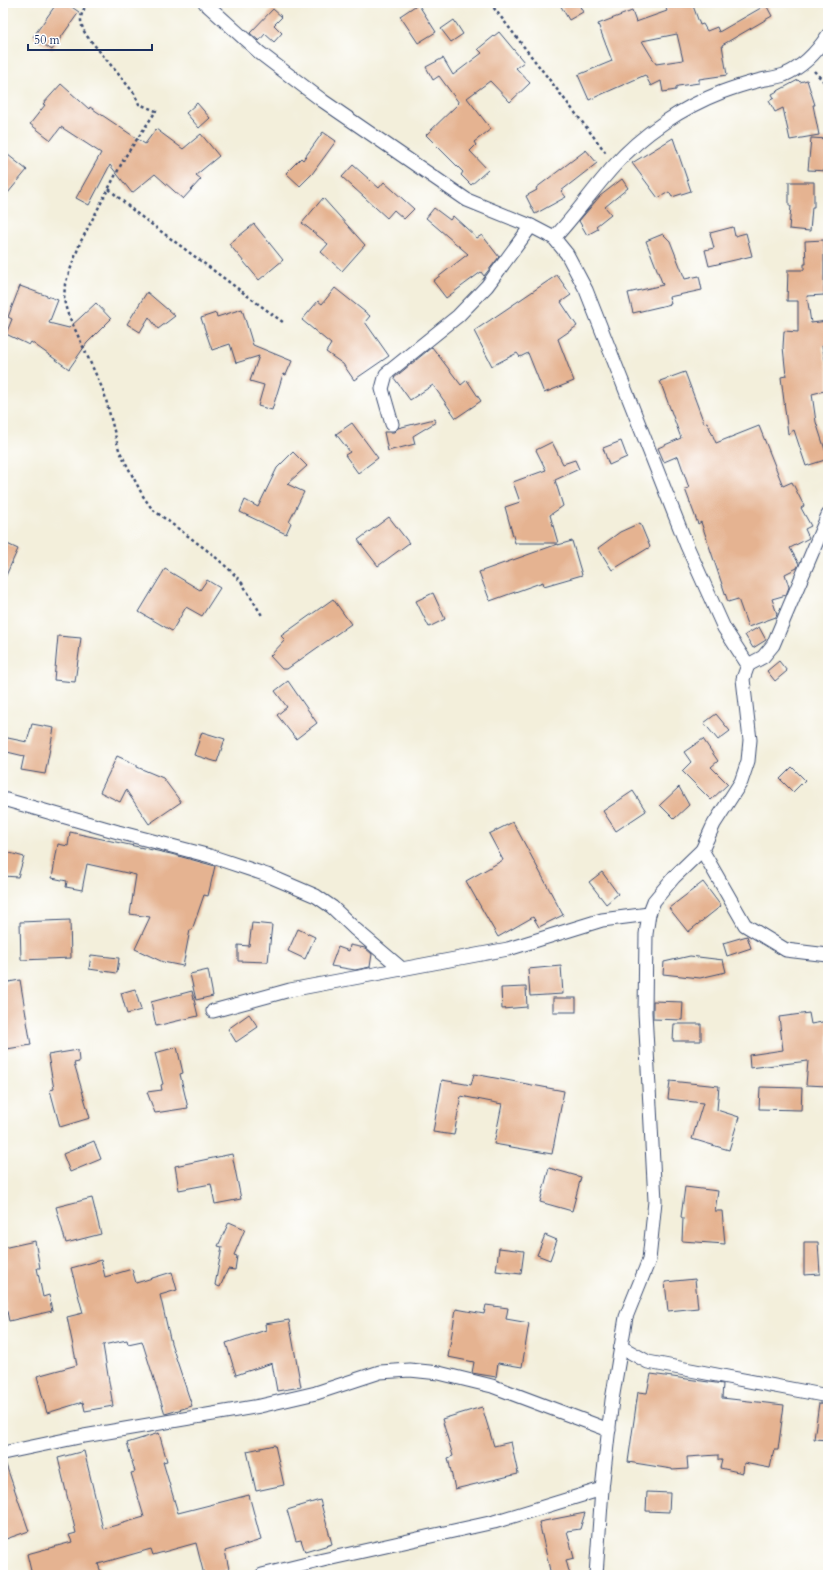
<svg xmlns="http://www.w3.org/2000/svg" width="831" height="1578" font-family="Cardo,serif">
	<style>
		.building { fill: #e5b391; fill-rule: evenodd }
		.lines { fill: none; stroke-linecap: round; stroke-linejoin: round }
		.street-casing { stroke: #3b4c71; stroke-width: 15 }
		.path { stroke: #3b4c71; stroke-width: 2.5; stroke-dasharray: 3 3; stroke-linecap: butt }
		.street { stroke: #fff; stroke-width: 13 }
	</style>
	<rect width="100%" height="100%" fill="#fff"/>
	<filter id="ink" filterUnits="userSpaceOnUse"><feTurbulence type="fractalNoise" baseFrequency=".025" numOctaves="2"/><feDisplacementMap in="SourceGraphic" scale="8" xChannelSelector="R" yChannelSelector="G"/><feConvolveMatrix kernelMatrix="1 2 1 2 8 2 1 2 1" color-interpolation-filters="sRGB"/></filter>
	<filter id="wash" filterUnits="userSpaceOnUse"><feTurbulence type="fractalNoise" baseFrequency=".012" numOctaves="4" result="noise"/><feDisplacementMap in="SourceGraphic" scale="16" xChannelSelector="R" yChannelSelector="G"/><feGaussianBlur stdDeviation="0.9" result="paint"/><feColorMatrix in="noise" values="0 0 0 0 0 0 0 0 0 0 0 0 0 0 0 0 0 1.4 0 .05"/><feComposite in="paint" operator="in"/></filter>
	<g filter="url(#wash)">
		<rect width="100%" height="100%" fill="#f3efdb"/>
		<g id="blocks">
			<g class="building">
				<path d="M57,3h9l13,9 -27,38 -19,-13z"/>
				<path d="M559,3h19l5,9 -14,8z"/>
				<path d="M664,3h28l8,22 3,-1 4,7 10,-4 2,5 47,-27 6,11 -50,29 5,30 -28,4v4l-21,3 -2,1v3l-13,2 -2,-11 -10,5 -6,-11 -56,25 -11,-25 34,-14 -14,-37 34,-13 4,11 31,-11zM677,34l6,26 -27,4 -14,-23z"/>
				<path d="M418,4l18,28 -18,11 -18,-27z"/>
				<path d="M273,9l9,8 -8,8 8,8 -8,9 -9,-8 -6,7 -9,-8z"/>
				<path d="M454,20l9,14 -12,8 -10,-13z"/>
				<path d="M499,32l25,30 -8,6 14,15 -20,19 -20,-21 -23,17 24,31 -17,13 2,3 -6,6 18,19 -17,15 -10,-10 2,-3 -37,-37 33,-32 -20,-27 -6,4 -7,-13 17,-9 10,17 29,-22 -4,-4z"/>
				<path d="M798,80l2,2 7,-2 8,25h-2l6,30 -29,5 -7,-32 -8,4 -6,-11 5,-3 -2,-4z"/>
				<path d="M61,84l28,25 1,-2 55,37 11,-15 27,20 18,-15 18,22 -23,19 5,4 -18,20 -28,-25 -23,19 -22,-28 -21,40 -13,-7 25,-45 -40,-26 -10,13 -21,-16 15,-19 -2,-1z"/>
				<path d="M197,103l13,15 -11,10 -13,-15z"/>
				<path d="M323,132l13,9 -24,33 -12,12 -14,-13 15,-15 2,2z"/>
				<path d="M673,138l18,53 -19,6 -3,-5 -11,6 -26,-35z"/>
				<path d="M811,138l17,1v32l-20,-1z"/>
				<path d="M586,150l11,13 -36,28 5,6 -31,17 -9,-18 11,-6 -1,-2z"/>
				<path d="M3,151l24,19 -24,29z"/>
				<path d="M353,165l26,23 5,-6 30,27 -10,10 -10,-9 -7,8 -45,-41z"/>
				<path d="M622,179l6,9 -23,19 6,7 -15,12 2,3 -11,6 -8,-14 21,-25z"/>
				<path d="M789,182h25v25h-2l-2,24 -21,-2 2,-23h-2z"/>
				<path d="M323,198l42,47 -23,26 -21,-19 7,-8 -26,-21z"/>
				<path d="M434,208l16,12 3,-4 24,22 5,-3 17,22 -15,19 -3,-4 -35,26 -13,-17 35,-27 -42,-36z"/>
				<path d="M254,224l29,36 -24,20 -30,-36z"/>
				<path d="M733,227l2,9 11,-3 6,23 -43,10 -4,-16 9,-2 -4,-15z"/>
				<path d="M663,234l7,7 15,38 14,-3 3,14 -33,7 2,7 -38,9 -5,-20 35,-8 -17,-44z"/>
				<path d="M824,240v55l-17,1 4,27 17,-2v24l-6,1 6,26v18l-16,4 4,28 12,37 -22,7 -12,-36 -6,4 -7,-57 5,-1 -3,-29 1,-16 14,1v-31h-11l1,-31h16v-6h2l-1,-23z"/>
				<path d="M557,275l14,20 -10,7 16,24 -19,13 16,42 -30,12 -16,-40 -8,4 -3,-4 -25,13 -18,-35z"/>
				<path d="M20,286l38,14 -9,23 20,5 27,-25 15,16 -24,24 -18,26 -38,-27 -2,3 -23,-11 6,-15 -4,-2z"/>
				<path d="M335,288l35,28 -5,6 24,34 -35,24 -11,-16 -17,-12 5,-8 -29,-24 16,-19 4,3z"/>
				<path d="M147,292l28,24 -17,13 -9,-12 -9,15 -13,-8z"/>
				<path d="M242,309l11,36 39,16 -6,14 -3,-1 -11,36 -14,-4 6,-21 -14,-4 9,-25 -23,7 -6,-19 -18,6 -11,-32 15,-5 1,4z"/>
				<path d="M432,347l29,38 6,-5 14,21 -25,17 -23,-33 -23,15 -16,-22z"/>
				<path d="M685,372l19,51 3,-1 9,21 43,-17 24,60 9,-4 12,24 -3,2 10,18 -6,3 4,9 -19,10 9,16 -2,4 -12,6 4,13 -3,8 -14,4 5,15 -1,3 -28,10 -10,-28 -10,3 -27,-80 -3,2 -13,-35 4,-1 -11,-32 -14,6 -6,-14 23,-10 -21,-57z"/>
				<path d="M434,419l2,3 -23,14 2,8 -27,7 -4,-19h10l4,-4z"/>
				<path d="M352,423l26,35 -20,15 -13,-18 5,-3 -14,-18z"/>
				<path d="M621,441l6,16 -18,8 -6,-17z"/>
				<path d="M552,442l11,22 12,-4 4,9 -24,11 8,26 -13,9 8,28h-43l-10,-36 15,-5 -7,-20 33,-12 -10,-20z"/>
				<path d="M293,452l14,14 -20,18 17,8 -15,30 2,1 -5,11 -46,-22 5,-12 13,7 19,-39z"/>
				<path d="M389,517l20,26 -31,23 -20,-26z"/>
				<path d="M640,523l10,24 -38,23 -14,-22 22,-16z"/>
				<path d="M572,541l10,34 -38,11 -1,-4 -53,19 -11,-29 79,-28v1z"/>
				<path d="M3,542l15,7 -15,33z"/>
				<path d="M165,569l35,21 7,-10 13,8 -18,28 -16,-9 -14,24 -33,-19z"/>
				<path d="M433,593l12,26 -16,8 -13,-26z"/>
				<path d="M333,599l18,25 -64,45h-5l-12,-13 15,-16 -4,-4z"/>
				<path d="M759,627l7,13 -13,8 -8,-13z"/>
				<path d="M58,636l23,2 -6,44 -21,-2z"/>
				<path d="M779,661l8,10 -12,10 -8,-10z"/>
				<path d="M288,681l29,42 -21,16 -19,-24 10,-8 -12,-16z"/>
				<path d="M716,714l14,17 -12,9 -14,-17z"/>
				<path d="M32,724l22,4 -9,46 -24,-4 3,-14 -21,-5v-14l24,5z"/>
				<path d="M202,732l23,7 -8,23 -23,-7z"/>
				<path d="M703,739l15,22 -7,6 17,17 -17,16 -29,-29 9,-9 -7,-10z"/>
				<path d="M117,756l20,9v2l26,11 18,24 -32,22 -23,-34 -6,12 -20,-10z"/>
				<path d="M792,767l13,13 -12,12 -13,-13z"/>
				<path d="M679,787l10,18 -15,14 -14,-14z"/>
				<path d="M633,791l13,20 -30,20 -13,-20z"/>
				<path d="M513,822l50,93 -24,12 -6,-10 -35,20 -32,-56 37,-21 -14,-26z"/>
				<path d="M70,832l101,22 44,12 -7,30 -4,-1 -12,35h-2l-7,36 -20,-4 -28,-13 15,-32 -20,-3 6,-39 -49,-11 -5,26 -16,-3 1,-6 -15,-3 6,-34 10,2z"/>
				<path d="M3,851l21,6 -6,20 -15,-1z"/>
				<path d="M602,872l16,22 -12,10 -17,-22z"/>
				<path d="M703,882l18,24 -33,26 -19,-24z"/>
				<path d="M70,920l1,38 -50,2 -1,-38z"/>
				<path d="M252,923l20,2 -4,37 -30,-1v-16l11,1z"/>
				<path d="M298,929l17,8 -10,22 -17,-8z"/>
				<path d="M747,936l4,12 -24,8 -4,-13z"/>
				<path d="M350,945l15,3 7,6 -2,13 -15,3 -24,-4 7,-19 11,4z"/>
				<path d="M91,955l28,3 -2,15 -28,-4z"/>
				<path d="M690,956l33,4 3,12 -26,6 -37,-4 1,-12z"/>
				<path d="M561,966l2,28 -33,2 -2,-27z"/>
				<path d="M208,970l5,26 -17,4 -6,-26z"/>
				<path d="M20,980l11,65 -24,4 -4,-22v-44z"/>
				<path d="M526,987l1,20 -25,2 -1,-21z"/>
				<path d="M135,989l6,21 -14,4 -6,-21z"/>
				<path d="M192,991l6,25 -42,10 -5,-24z"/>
				<rect x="553" y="998" width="23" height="14"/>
				<path d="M653,1001l30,1 -1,18 -29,-1z"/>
				<path d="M809,1013l2,11 17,-3v65l-22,-1 2,-24 -58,7 -1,-13 34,-5 -4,-33z"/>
				<path d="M249,1014l9,13 -22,15 -8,-13z"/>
				<path d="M674,1024h27v17h-28z"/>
				<path d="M177,1047l6,26 -3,1 8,34 -33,5 -8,-21 15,-2 -1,-5 2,-1 -8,-31z"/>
				<path d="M78,1050l1,12 -5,1 16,55 -30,9 -10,-37 4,-1 -6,-34z"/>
				<path d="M474,1074l90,17 -12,63 -58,-10 8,-40 -41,-8 -7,39 -21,-3 9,-52 29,5z"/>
				<path d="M670,1081l49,5 -2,24 22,7 -10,33 -37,-11 11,-36 -35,-4z"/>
				<path d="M760,1087l42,1 -1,22 -42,-1z"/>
				<path d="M94,1141l7,18 -31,13 -7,-18z"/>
				<path d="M232,1154l9,45 -26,5 -4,-20 -32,6 -4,-24z"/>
				<path d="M549,1168l32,9 -9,34 -32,-9z"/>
				<path d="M685,1187l33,4 -3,20h7l3,33 -43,-3 1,-23 -2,-1z"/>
				<path d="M92,1198l9,36 -35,9 -10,-36z"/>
				<path d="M229,1222l16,7 -11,26 3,1 -2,14 -7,-1 -8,18 -5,-2 7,-38 -4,-1z"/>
				<path d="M545,1235l12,5 -7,20 -13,-5z"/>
				<path d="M35,1241l5,27h-3l6,29 6,-2 3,16 -43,10 -6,-28v-45z"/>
				<path d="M804,1242h14l2,32 -16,1z"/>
				<path d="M499,1248l25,3 -3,23 -25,-3z"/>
				<path d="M101,1260l4,17 27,-8 4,14 36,-11 5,18 -17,5 11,48 21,63 -27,8 -23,-73 -14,3 -1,-4 -24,5 10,61 -28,5 -2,-9 -36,11 -10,-37 40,-11 -10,-48 16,-4 -12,-45z"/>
				<path d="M695,1279l3,29 -30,3 -3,-29z"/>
				<path d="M486,1305l22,3 -2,11 23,4 -7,44 -24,-4 -2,14 -24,-4 2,-11 -26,-5 8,-48 28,5z"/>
				<path d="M289,1320l12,67 -24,4 -5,-28 -36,12 -10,-32 40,-13 -1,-6z"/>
				<path d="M651,1374l72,10 -1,14 62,7 -6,45h-4l-4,18 -26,-5 -1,10 -23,-5 2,-8h-4v-5l-31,2 1,12 -16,1v-1l-44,-7 10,-70 9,1z"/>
				<path d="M819,1403l9,1v36l-14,-1z"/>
				<path d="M482,1407l12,39 17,-4 7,32 -63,15 -7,-31 5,-2 -11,-37z"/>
				<path d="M159,1433l8,28 -4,1 15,51 71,-18 12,45 -36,11 4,18 -24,6h-1l-8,-32 -43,12 -2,-6 -53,15 4,11h-70l-5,-21 45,-12 -3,-7 7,-2 -18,-75 26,-7 19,78 41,-12 -13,-44 4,-1 -8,-29z"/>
				<path d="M275,1445l9,40 -28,6 -9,-40z"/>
				<path d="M5,1462l24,69 -26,9v-77z"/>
				<path d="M647,1492l23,1 -1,19 -23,-1z"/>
				<path d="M320,1500l12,44 -27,8 -4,-12 -5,1 -9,-31z"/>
				<path d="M585,1513l-5,16 -13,2 7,27 -8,2 4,15h-19l-12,-53z"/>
			</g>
		</g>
	</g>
	<g filter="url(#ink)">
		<use href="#blocks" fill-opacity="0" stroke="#3b4c71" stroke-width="1"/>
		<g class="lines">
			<g class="street-casing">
				<g id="street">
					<path d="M205,3l55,50 63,48 144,99 64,26 23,12 13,16 19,36 101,256 37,82 24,37 -5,14 7,61 -2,21 -7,21 -27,42 -12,26 -28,27 -20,24 -5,13 -3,20 -1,78 10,189 -6,59 -23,57 -14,83 -10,89 -6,86"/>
					<path d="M554,238c22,-23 39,-49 60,-72 28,-32 69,-59 108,-74 11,-4 23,-8 35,-11 8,-2 18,-3 27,-6 19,-8 33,-23 44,-40"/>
					<path d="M392,424l-10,-35 4,-15 72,-58 29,-30 44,-60"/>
					<path d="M748,665l15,-8 10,-12 55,-130"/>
					<path d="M3,799l115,33 92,24 57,19 49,21 16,11 23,22 47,40"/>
					<path d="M702,850l43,75 41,25 42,5"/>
					<path d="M213,1011l77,-21 218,-41 94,-29 47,-6"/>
					<path d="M621,1347l27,15 180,34"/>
					<path d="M3,1453l81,-17 176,-30 56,-13 64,-21 30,-2 29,3 53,13 117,44"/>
					<path d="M262,1575l61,-15 171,-38 108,-33"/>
				</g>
			</g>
			<g class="path">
				<path d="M88,3c-9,12 -9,19 -2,32l48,58 5,11 17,7 -31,46 -45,86 -15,41 -1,16 3,12 37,80 15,58 24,46 9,13 60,45 19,17 11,12 21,34"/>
				<path d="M490,3l117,151"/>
				<path d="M814,71l14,15"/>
				<path d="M109,189l26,23 149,111"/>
			</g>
			<use href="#street" class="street"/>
		</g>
	</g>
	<rect width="831" height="1578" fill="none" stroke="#fff" stroke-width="16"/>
	<path d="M28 44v6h124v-6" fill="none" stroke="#1b2f5e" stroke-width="2"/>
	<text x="34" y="44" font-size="12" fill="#1b2f5e" stroke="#ffffff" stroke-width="3" paint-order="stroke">50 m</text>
</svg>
